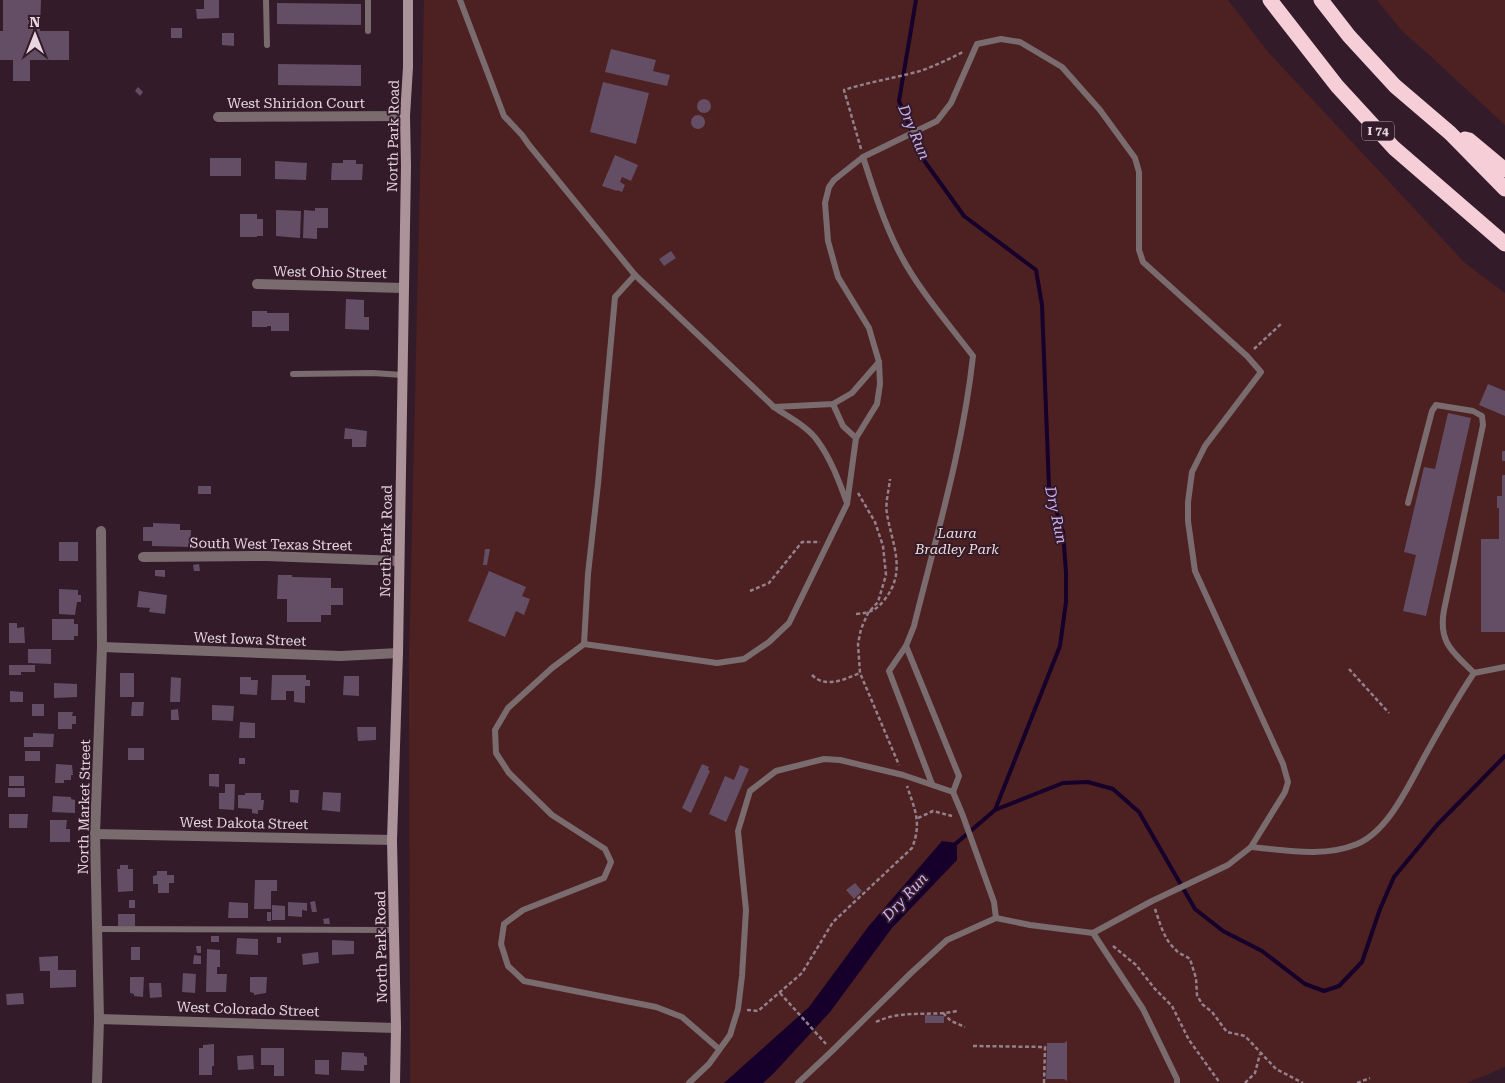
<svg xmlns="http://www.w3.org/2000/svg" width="1505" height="1083" font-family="'Roboto Serif',serif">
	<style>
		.green { fill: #4d2021 }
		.water { fill: #16002b }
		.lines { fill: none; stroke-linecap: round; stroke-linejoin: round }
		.stream { stroke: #16002b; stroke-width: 4 }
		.building { fill: #634e65 }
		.path { stroke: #94808c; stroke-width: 2.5; stroke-dasharray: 4 2.5; stroke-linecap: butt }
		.lane { stroke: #7a6b6e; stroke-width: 6 }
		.street { stroke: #7a6b6e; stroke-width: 10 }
		.secondary { stroke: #ac9399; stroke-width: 10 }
		.highway { stroke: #f5ced8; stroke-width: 15 }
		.labels { text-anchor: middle; stroke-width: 4; stroke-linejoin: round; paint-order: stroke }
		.shield { fill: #331b2a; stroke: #b19ea9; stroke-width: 1 }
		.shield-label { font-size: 12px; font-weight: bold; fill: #e7d6e0 }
		.street-label { font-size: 14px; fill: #e7d6e0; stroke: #331b2a }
		.park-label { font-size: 14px; font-style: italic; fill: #f0dbd9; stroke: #331b2a }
		.water-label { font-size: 15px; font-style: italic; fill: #ceb1f4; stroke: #331b2a }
	</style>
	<rect width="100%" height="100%" fill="#331b2a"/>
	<g class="green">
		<path d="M424,0h804l41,53 196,210 40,30v774l-38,16h-1057l-1,-424z"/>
		<path d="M1377,0h128v125l-79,-73 -24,-21z"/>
	</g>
	<path class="water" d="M942,841l15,2v17l-65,68 -62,84 -56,61 -11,10h-39l85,-76 59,-80z"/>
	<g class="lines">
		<g class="stream">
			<path d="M916,0l-17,101 24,58 41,57 72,54 6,35 7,183 14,44 3,40v30l-6,44 -65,164 -42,36"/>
			<path d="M995,810l68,-27 25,-1 25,7 26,23 56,97 28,22 39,20 43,33 19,7 15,-5 23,-24 18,-53 14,-32 43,-52 68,-69"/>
		</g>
	</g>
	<g class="building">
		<path d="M3,0h38l-1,31h29v29h-39v21h-17v-21h-13v-29h3z"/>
		<path d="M204,0h15v18l-22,1 -1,-10h8z"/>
		<path d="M277,3l84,1v21l-84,-1z"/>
		<rect x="171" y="28" width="11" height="10"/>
		<path d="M222,33h12v13l-12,-1z"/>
		<path d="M611,49l45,11 -3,11 17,4 -3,11 -62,-14z"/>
		<path d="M278,64l83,1v21l-83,-1z"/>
		<path d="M603,82l46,11 -13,51 -46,-12z"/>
		<path d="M138,87l5,5 -3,4 -5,-5z"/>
		<circle cx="704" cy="106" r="7"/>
		<circle cx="698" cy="122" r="7"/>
		<path d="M615,155l23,10 -7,16 -9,-4 -2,5 5,3 -3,7 -5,-2v1l-15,-5z"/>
		<rect x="210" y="158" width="31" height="18"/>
		<path d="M343,160h13v4h7l-1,16h-31l1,-17h11z"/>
		<path d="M275,161l32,2 -1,17 -31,-1z"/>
		<path d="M315,208h13v20h-11v11l-14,-1 1,-28 11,1z"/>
		<path d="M276,210l25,1 -1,27 -24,-2z"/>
		<path d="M240,214h17v5h6v17h-6v1h-17z"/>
		<path d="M671,251l5,7 -12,8 -5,-7z"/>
		<path d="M346,299l18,1v17h5v13l-24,-1z"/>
		<path d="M252,311h15v2h22v18h-18v-5h-4v1h-15z"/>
		<path d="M1488,384l17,7v25l-26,-11z"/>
		<path d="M1448,413l23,5 -45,198 -23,-5 13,-56 -12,-3 20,-85 11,2z"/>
		<path d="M345,428l22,3 -1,16h-14v-8h-8z"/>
		<rect x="1502" y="451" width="3" height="10"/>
		<path d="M1502,475h3v157h-24v-93h18v-31h-2v-12h5z"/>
		<rect x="198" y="486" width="13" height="8"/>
		<path d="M153,523l27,1v6h11l-1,17 -38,-1v-5h-9v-14h10z"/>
		<rect x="59" y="542" width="19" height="19"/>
		<path d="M485,549h5l-3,16h-4z"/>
		<path d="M199,564l1,7h-6l-1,-6z"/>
		<path d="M155,570h10v7l-10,-1z"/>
		<path d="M489,571l37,16 -4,9 8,3 -6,16 -8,-4 -11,26 -37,-16z"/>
		<path d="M278,575h14v2l39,1v10h12v17h-12v10h-10v7h-34v-23h-10z"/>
		<path d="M59,589l19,1v5h3v7h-4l-2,13 -16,-1z"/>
		<path d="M139,591l28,4 -2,19 -16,-2 1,-4 -13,-1z"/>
		<path d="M52,619h22v5h4v12h-4v4h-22z"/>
		<path d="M9,623h8v5l7,-1 1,16h-16z"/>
		<path d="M28,649h23v15l-23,-1z"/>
		<path d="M9,665h26v7h-14v3h-12z"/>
		<rect x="120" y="673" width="14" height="24"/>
		<path d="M272,675h34v5h4v6h-5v17l-11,-1v-11h-8v9h-15z"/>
		<path d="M344,676h15v20l-16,-1z"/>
		<path d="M171,677l10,1 -1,24h-10z"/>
		<path d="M240,677h11v3h7l-1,15 -17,-1z"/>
		<path d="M54,683l23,1v13l-23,1z"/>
		<path d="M10,691l13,1v10h-13z"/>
		<path d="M132,702h12l-1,14h-12z"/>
		<rect x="32" y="704" width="12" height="12"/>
		<path d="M212,705l22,1 -1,15 -21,-1z"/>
		<path d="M178,709l1,11h-8v-10z"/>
		<path d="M58,712h15l-1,4h4v8h-4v5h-14z"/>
		<path d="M240,722l15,1v15h-16z"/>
		<path d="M357,727h19v13l-18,1z"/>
		<path d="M33,733l21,1 -1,13h-29v-10h9z"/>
		<rect x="128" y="748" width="16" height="12"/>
		<rect x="25" y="751" width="15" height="10"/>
		<rect x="239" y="758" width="6" height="6"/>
		<path d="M56,764l16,1 1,10h-2v5h-7v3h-9z"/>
		<path d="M702,764l7,3 -1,3 2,1 -19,42 -9,-5z"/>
		<path d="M740,765l9,4 -23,53 -17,-8 16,-38 9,4z"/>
		<path d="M209,774h10v13l-10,-1z"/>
		<rect x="9" y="776" width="15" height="10"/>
		<path d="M225,784h10l-1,26 -15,-1v-16h6z"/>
		<rect x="8" y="788" width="17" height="9"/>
		<path d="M290,790h9l-1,13 -8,-1z"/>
		<path d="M323,792l18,1 -1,19 -18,-2z"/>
		<path d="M245,793h16v7h3l-1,10h-5v4l-6,-1v-4l-14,-1v-13h7z"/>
		<path d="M53,796l18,1v2l4,1v13l-23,-1z"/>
		<path d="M9,814h19l-1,14h-18z"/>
		<path d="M50,820h17l-1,9h4v13h-20z"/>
		<path d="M120,865h8v4h5v22l-15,1 -1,-23h3z"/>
		<path d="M157,871h10v4h7v8h-5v10h-11v-9h-5v-8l4,-1z"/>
		<path d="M255,880h22v11h-6v18h-17z"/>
		<path d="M855,883l7,8 -8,8 -8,-9z"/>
		<rect x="129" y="900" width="6" height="8"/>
		<path d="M315,901l2,11h-5l-2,-10z"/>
		<path d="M229,902l19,1v15h-20z"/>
		<path d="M288,902l19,1v8l-5,-1v7l-14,-1z"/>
		<path d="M272,905l13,1v14h-13z"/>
		<rect x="267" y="912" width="4" height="9"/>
		<rect x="118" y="914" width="17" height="12"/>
		<path d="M329,918l1,6h-6l-1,-5z"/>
		<rect x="211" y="936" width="8" height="6"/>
		<rect x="277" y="937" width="4" height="6"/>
		<path d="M237,938l21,1v16l-22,-1z"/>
		<path d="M332,940l22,1v13l-22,1z"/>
		<path d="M196,946h5v7h-4z"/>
		<rect x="131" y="947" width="9" height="13"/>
		<path d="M207,949l13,1v17h-3v7h10l-1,18h-20z"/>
		<path d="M318,952l1,11 -16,2 -1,-11z"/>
		<path d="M194,955l7,1v8h-8z"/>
		<path d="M58,956v14h18v17l-26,1v-17h-10l-1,-14z"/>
		<path d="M183,973l13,1 -1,19 -13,-1z"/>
		<path d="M130,977h14l-1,20 -9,-1v-2l-4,-1z"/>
		<path d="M250,977h17l-1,16 -12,2v-2l-4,-1z"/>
		<path d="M149,983h12l1,14 -12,1z"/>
		<path d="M23,993l1,11 -17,1 -1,-11z"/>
		<path d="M925,1015l19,1v7h-19z"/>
		<path d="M1067,1041v40l-3,-2h-18l1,-36h17z"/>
		<path d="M214,1044v22h-2v9h-13v-27h4v-3z"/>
		<path d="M261,1048h23v28h-10v-11h-13z"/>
		<path d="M342,1052l22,1v3l3,1v8h-3v6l-23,-1z"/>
		<path d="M253,1055l1,14 -16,1 -1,-14z"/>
		<path d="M315,1060h14v15l-14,-1z"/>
	</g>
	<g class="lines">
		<g class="path">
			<path d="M861,149l-17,-59c25,-8 51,-12 76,-19 15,-5 29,-12 43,-19"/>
			<path d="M1254,349l27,-25"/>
			<path d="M858,493l17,29 8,24 3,29 -8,27 -10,11 -7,16 -3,15 2,29 39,92"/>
			<path d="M750,591l19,-8 33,-41h18"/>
			<path d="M856,614c14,-1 21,-4 29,-15 22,-28 7,-55 2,-85 -2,-11 2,-24 3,-35"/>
			<path d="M1349,669l40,44"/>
			<path d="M812,675c14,14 33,4 48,-2"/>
			<path d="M918,818l15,-7 19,5"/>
			<path d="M1155,909c5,14 9,31 21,41 3,4 10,6 14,9l6,19 1,17 5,9 10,8 15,20 18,4 31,33 27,14"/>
			<path d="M1113,946l23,19 19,24 17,17 17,34 31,43"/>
			<path d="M780,993l46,51"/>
			<path d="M747,1010l11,1 44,-38 31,-51 79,-74c10,-25 3,-38 -5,-62"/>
			<path d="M943,1013l8,8 14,6"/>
			<path d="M876,1022c26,-13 54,-5 81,-11"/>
			<path d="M973,1046l72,1 -1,36"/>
			<path d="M1245,1083l10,-10 5,-19"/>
			<path d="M1357,1083l13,-5"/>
		</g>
		<g class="lane">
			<path d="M266,0l1,45"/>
			<path d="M368,0v31"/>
			<path d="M460,0l44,116 18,19 7,10 106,130 139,132c14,10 33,19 43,33 14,19 22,41 30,63"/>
			<path d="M863,157c10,31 20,63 35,93 19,38 49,72 75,106 -10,92 -37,181 -59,270l-8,20 -17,25 43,113"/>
			<path d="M293,374l80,-1 29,2"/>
			<path d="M833,404l10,22 13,12"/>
			<path d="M774,407l59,-3 19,-11 27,-31"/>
			<path d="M1408,503l24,-92 4,-6 37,6 9,5 1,9 -39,185c-6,33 9,42 30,63"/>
			<path d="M584,644l4,-70 10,-90 17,-187 20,-22"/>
			<path d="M906,646l53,130 -6,16"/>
			<path d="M1251,847c33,3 73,11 106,-3 33,-14 53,-62 70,-92 15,-27 30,-54 47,-79l31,-6"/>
			<path d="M97,929l297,1"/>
			<path d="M1093,933l50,76 34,70v4"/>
			<path d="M719,1049l-37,-32 -26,-10 -132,-26 -16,-15 -7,-22 3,-20 19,-14 81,-32 7,-16 -6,-13 -53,-34 -43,-42 -13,-20 -1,-23 13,-22 44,-40 32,-24 133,19 27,-4 25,-17 20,-19 58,-119 9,-66 21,-34 3,-20 -1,-22 -10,-34 -31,-51 -10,-36 -3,-38 4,-16 5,-7 29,-23 74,-36 14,-18 26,-59 24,-5 19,3 42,25 38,43 35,48 4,14v78l4,12 104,94 14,16 -56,74 -13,26 -4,30v19l7,50 88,193 5,18 -3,10 -34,55 -23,18 -76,36 -59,32 -63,-8 -34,-7 -49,22 -36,33 -79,78 -34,32"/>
			<path d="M689,1083l20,-19 21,-29 8,-26 4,-33 4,-66 -8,-79 12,-40 26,-20 48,-12 16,1 63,15 50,17 10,24 31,86 2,16"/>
		</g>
		<g class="street">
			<path d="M218,117l187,-1"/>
			<path d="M257,284l146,4"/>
			<path d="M143,557l124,-1 132,5"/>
			<path d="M102,647l239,9 57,-3"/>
			<path d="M95,834l297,6"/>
			<path d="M99,1019l297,9"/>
			<path d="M97,1083l2,-64 -4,-185 7,-187 -1,-116"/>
		</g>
		<path class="secondary" d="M395,1083l1,-55 -4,-188 6,-187 8,-487 -1,-50 3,-49v-67"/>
		<g class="highway">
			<path d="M1270,0l67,86 57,62 111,96"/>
			<path d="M1321,0l28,36 46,50 55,47 55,56"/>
			<path d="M1465,139l4,1 36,30"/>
		</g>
	</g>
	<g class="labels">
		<rect class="shield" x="1362" y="121.5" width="32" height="19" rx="4"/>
		<g class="shield-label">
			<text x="1378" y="135">I 74</text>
		</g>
		<g class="street-label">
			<text x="296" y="108">West Shiridon Court</text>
			<text transform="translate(393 136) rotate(-89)" y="5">North Park Road</text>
			<text transform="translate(330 272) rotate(1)" y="5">West Ohio Street</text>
			<text transform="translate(386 541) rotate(-89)" y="5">North Park Road</text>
			<text transform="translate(271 544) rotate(1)" y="5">South West Texas Street</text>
			<text transform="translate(250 639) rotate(2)" y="5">West Iowa Street</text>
			<text transform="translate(84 807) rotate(-89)" y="5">North Market Street</text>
			<text transform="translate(244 823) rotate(1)" y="5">West Dakota Street</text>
			<text transform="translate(381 947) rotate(-91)" y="5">North Park Road</text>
			<text transform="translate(248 1009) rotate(2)" y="5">West Colorado Street</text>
		</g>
		<g class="park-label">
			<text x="957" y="538">Laura<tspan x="957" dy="16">Bradley Park</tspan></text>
		</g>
		<g class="water-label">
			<text transform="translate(914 132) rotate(67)" y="5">Dry Run</text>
			<text transform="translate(1056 515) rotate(78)" y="5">Dry Run</text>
			<text transform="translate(905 897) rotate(-47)" y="5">Dry Run</text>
		</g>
	</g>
	<g transform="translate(35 35)" stroke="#331b2a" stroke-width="4" paint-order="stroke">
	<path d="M0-4L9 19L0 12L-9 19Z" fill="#e7d6e0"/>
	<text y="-8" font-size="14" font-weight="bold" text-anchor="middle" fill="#e7d6e0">N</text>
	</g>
</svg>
